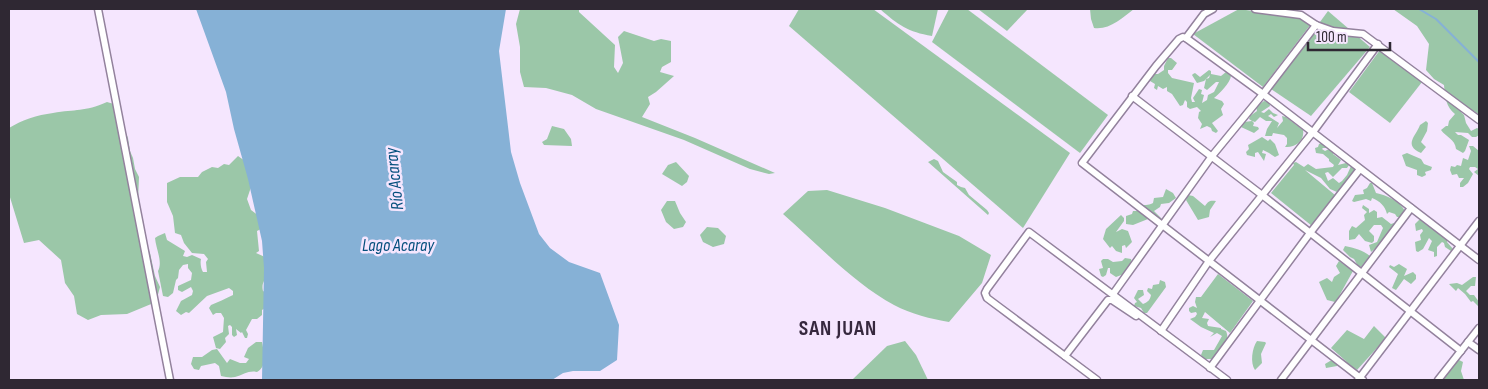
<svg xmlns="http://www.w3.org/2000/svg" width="1488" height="389" font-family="'Sofia Sans Condensed',sans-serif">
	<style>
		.green { fill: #9bc7a8 }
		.water { fill: #86b1d6 }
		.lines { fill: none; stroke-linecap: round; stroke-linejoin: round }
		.stream { stroke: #86b1d6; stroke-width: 2 }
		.street-casing { stroke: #93829d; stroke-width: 9 }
		.street { stroke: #fff; stroke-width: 6 }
		.labels { text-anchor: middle; stroke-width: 5; stroke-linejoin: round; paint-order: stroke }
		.water-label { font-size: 18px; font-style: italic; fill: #044f7d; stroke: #f5e6fe }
		.district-label { font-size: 21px; font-weight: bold; letter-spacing: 1px; fill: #36283e; stroke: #f5e6fe }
	</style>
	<rect width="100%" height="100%" fill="#f5e6fe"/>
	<g class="green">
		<path d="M520,9h59v3l36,33 -1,22 4,6 5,-10 -5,-26 6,-6 30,10 7,-2 10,2v21l-9,5 -2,5 14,4 -18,16 -8,5 2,7 -8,13 53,21 80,35 -6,1 -19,-5 -66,-29 -88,-31 -24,-14 -26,-7 -22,-1 -4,-15v-25l-4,-23z"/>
		<path d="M799,9h74l197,144 -47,75 -234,-202z"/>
		<path d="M880,9h58l-6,27c-24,-4 -34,-11 -52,-27z"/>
		<path d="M949,9h18l141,106 -28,38 -148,-111z"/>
		<path d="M978,9h50l-21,22z"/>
		<path d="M1090,9h44c-12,9 -24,21 -40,19l-3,-9z"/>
		<path d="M1239,9l75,11 -51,67 -70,-53z"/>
		<path d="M1393,9h86v106l-5,-4 -13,1 3,3 2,8 5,8 6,-3 2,1v6l-3,2h-4l-4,-4 -13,-1 3,3h3l8,5 -4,11 -2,2 -7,-4c-1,-10 -10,-12 -15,-19l5,-4h2l1,-5 6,-7c-9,-7 -10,-17 -11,-29l-10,-6 -8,-9 3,-26 -12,-18z"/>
		<path d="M1328,11l42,36 -59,69 -40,-27z"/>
		<path d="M1380,50l42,32 -32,41 -41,-31z"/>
		<path d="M1168,58h3l6,5 -5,7h-4v3l4,5 22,5 -3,15 1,4h3l-2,-4 6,-9 3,1 -1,4 3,1 -2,8 5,-3 1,-5 6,-3 5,-10h-3l-9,8 -3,-2 2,-9 3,-1 1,-3 -6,6 -7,2 -5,-8 1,-1 2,-1 5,4 9,-7 2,1v3l10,2 5,-4 5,4c-1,7 -11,17 -17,22l8,3 2,3 -3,5 2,6 -11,8 6,8 -2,2 -4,-2 -1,-3 -4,-2 -7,3 2,-5 -4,-6 1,-6 2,-1 -4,-4 -7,2 -3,-2v-5l-2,-2 -2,5 -3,1 -8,-12 -5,-3v-4l-4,2 -5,-3 -1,4 -3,-2 1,-4 -5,-3 3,-7h5l6,-4v-4z"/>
		<path d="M1264,101l5,1 1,4 -9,6 3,1 5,-4 4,4 5,2 -4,2 -3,-3 -3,2 11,7 -2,5 6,-7 -1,-5 4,1 17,13c2,11 -8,18 -18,17l2,-3v-6l-3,-3 -11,-2 -1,3h-7l2,-7 5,-8h-6l-6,-4 -5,5 -3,-1 2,2 -1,3 5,1 1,2 -5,4 -13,-6 3,-5 8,-1 -3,-2 1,-3 7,-5 -1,-4z"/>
		<path d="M107,102l10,3 7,17 -1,3 5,13 2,13 3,7 2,11 4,8 -1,24 6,23 -1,13 7,16 5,23 5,11 -4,15 -29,12 -26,1 -13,5 -11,-6 -3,-18 -9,-13 -4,-23 -22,-20 -15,3 -15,-49v-66c13,-8 28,-13 44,-15 23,-4 31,-1 54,-11z"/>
		<path d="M1426,121l2,2 -1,8 -6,11 5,5 -5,6c-18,-8 -5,-17 -1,-28z"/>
		<path d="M552,126l12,3 7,10 1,7 -28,-1 -2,-3 5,-3z"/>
		<path d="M1262,137l6,4 2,-2 5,5 4,11 -4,2 -6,-4 -6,-3 -1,3 4,1 -2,7 -6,-9 -3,1v4l-8,-2 -1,-3 3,-3 -1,-4z"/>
		<path d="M1322,143l5,3 -1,2h-3l-1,1 3,2 6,-3 3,4 -1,2 8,6 -3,5 8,-2 3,2 -2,3h-5l-9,9 -5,-5 -3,1 3,8 5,-3 6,5 3,-2 5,-6 4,-9 4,3 -5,9 -5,5v2l-8,7 -7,-3 -9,-11 -16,-8 30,25 -23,31 -41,-33 23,-28 -1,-2 3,-1 8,5 4,-3 8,5 17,-2 1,-2 -5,-4v-2l-6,-5 -7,-1 -1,-5 3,-1 1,-3z"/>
		<path d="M1469,146h4l6,5v25l-5,-4 4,-3 -3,-2h-5l-1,2 4,5 -5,9 -5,4h-3v-4l4,-5h-5l-2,-4 -5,1 -2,-5 1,-4 4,1 2,-2 4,1 2,-8 5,2 3,-9z"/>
		<path d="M1407,153l14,6 3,5 8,3 -1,3 -6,2 1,3 -4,2 -5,-2v-5l-11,-4 -4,-11z"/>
		<path d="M238,156l7,5 7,23 -5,15 4,11 8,6 2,13 -4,2 2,20 -3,2 9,4 5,16c-5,6 -9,10 -7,18l4,2 1,13 -6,4v5l-5,4h-5l-6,11 2,4 -1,4h-2l-3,-6 -1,1 -5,-4 1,6 -3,2 -2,-2v-8l-2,-2 -2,1 1,8 -4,4 1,4 -6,7 -4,-1 -3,-11 10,-5 1,-14 -3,-5h-5l-3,2 -4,-7 2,-3c7,-3 14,-6 22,-10v-4l-4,-3 -22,8 -18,17 -3,-1 -5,3 -5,-4 5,-10 11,-6 1,-4 -2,-4 -9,5 -4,-2v-4l13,-6 1,-7 -4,-5v-4l-5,1 -4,5 -1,8 -2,2 -3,13 -5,4 -5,-1 -5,-25c5,-9 -2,-22 -3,-33l3,-2 7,-3 2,7 18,11 -2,5 4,1 5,-2 9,4c-1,4 0,10 2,13h4l-1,-10 2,-3 -4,-5 -12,-1 -8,-10 -3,-8 -6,-2 -2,-17 -6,-14v-19l13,-6h18l4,-5 10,-5 6,1 6,-4 5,1z"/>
		<path d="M934,159l4,2 5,11 14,10v3l4,2 4,1 4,7 18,15 2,3 -1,2 -60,-53z"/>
		<path d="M676,162l13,14 -2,6 -5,4 -20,-12 6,-9z"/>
		<path d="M1370,183h2l4,10c10,2 24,8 29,18l-4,6h-4l-2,-3 -6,-2 -2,2c-2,-8 -7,-13 -15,-16l-1,3 -5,-2 -12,3 -2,-1 3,-6 9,-1 -1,-4 4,-2z"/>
		<path d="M1166,189l7,4 3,5 -7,5 -8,1 -1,3 -6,4 8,8 -1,4 -4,1 -9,-5 -15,6 -7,-1v-8l6,-2 1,-3h6l1,-5c5,-2 7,0 13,-3l1,-5 9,-1z"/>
		<path d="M827,190l58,18 74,28 32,19 -9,28 -33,39c-18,-3 -38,-8 -55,-17 -38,-20 -78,-62 -111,-91l25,-23z"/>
		<path d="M1188,195l5,1 12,10c3,-5 5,-6 11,-5l-6,9 -1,7 -11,3 -12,-20z"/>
		<path d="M667,201h8l5,12 6,9 -3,5 -9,2 -8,-7 -5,-12z"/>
		<path d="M1363,205l6,4v4l5,-3 3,2v6l5,-1 9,7 3,-1 1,3 -3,1c-3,9 -13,19 -21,25l-2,-7 8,-3 6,-14 -2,-3h-7l-5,6 5,5v5l-2,2 -7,-2 -6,-7 -4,5 -6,1v-9l3,-5 4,2 9,-8 -1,-5 3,-3 -5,-4z"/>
		<path d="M1121,215l3,3v3l-8,11 6,-3 6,2 4,11 -6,6 -1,-3 -3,1v7l-6,-2 -4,-5 -2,2 -7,-9 3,-10z"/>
		<path d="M1419,220h5l2,4 21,14v4l6,7 -2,2 -6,-4 -1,-4 -2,-1 -5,5v9l-3,1v-5l-6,-2 4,-9 -3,-3 -6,11 -5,3 -2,-1 -1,-9 6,-2 -1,-5 3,-4 -1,-2 -6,2 -1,-7z"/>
		<path d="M707,227l11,1 8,8 -2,8 -11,3 -10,-5 -3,-7z"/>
		<path d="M1345,246c9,2 18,4 25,10l-9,11 -3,-1 -4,-7 -4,-2 -7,-7z"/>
		<path d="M1125,258l6,1 1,4 -8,11 -8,3 -6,-4v-5h-2l-2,7 -3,2 -2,-1 -2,-7 4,-1 -2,-7 2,-2h5l5,3 9,-1z"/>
		<path d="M1339,261l14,10 -15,27 -3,4 -8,-2 -8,-18 8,-4 5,4 2,-5 6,-4 -4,-7z"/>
		<path d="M1399,264l8,5 -3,7 9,-4 3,3v4l-5,5 -7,-5 -8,11 -4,-2 6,-14 -9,-7 1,-2 4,2z"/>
		<path d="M1218,274l35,27 -23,32 -25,-21 -3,6 7,1 -2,4 1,3 13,2v1l5,2c5,11 -6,19 -13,28h-9l-3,-4 2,-5h11l8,-14 -5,-3 -7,4 4,-4 -13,-6 -11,-8 5,-2 2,-3 -1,-2 -5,1 -2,-2v-3l4,-2 4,2 -2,-6 1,-5h5z"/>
		<path d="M1473,277h3l-1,9h-4l-5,5 4,4h4l5,7v5l-6,-6 -2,1 -6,-8 -7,-6 -2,3 -7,-7 8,-1 5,2z"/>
		<path d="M1160,280l5,2 1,5 -19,26h-3l-3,-5 -7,-2 1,-3 2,-1 -3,-4 4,-8h5l1,5 -6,4 5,5c5,-2 7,-4 8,-9l-4,-4 1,-3 4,1 1,-4 6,-1z"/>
		<path d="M1374,326l12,12 -29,32 -3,-2 -1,1 -16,-6v3l-11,2 -1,-4 5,-3h5l2,-5 10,6 -16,-14 16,-18 17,9z"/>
		<path d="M905,341l11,14 12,25h-76l35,-34z"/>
		<path d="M1257,341l8,1 1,1 -5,11 1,9 -7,7c-5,-7 -3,-22 2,-29z"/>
		<path d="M256,342h6c2,11 6,23 -5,30 -8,-2 -14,3 -22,5 -5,1 -9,0 -14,-1l-2,-10 -4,-3 -14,3 -2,4 -5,-1 -3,-5 2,-7h9l10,-7 5,-1 10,14 3,-4 10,4h6l3,-4 -5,-2 4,-9z"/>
		<path d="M1459,360l4,2 -2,9 3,9h-21c4,-7 7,-18 16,-20z"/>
	</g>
	<path class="water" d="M196,9h310l-7,42 12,101 9,31 19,51 11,14 19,14 31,11 19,52 -2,35 -17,11h-27l-10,2 -11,7h-290l2,-112 -2,-27 -14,-62 -14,-50 -8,-37z"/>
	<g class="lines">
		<path class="stream" d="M1419,9l17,10 43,43"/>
		<g class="street-casing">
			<g id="street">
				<path d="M98,9l72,371"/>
				<path d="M1255,9l46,6 15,10 17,6 30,3 4,3 112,83"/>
				<path d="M1186,38l18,-24 9,-5"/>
				<path d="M1132,96l130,99 199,156"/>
				<path d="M1113,294l99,-138 51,-62 53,-69"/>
				<path d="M1161,331l48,-70 104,-129 65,-88"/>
				<path d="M1468,342l11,8"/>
				<path d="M1065,356l43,-56h4l24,16"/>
				<path d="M1210,368l100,-135 50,-64"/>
				<path d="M1097,380l-110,-82 -2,-5 2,-4 42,-57 198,148"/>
				<path d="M1281,380l130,-172"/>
				<path d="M1358,380l121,-159"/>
				<path d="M1363,380l-281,-217 74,-97 23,-27 4,-2 3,1 77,56 216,166"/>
				<path d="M1438,380l41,-52"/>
			</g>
		</g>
		<use href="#street" class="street"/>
	</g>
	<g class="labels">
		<g class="water-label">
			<text transform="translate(394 179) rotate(-96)" y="6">Río Acaray</text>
			<text x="398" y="251">Lago Acaray</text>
		</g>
		<g class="district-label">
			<text x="838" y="335">SAN JUAN</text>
		</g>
	</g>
	<rect width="1488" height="389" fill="none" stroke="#2f2833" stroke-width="20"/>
	<path d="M1308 42v8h82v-8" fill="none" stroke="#2f2833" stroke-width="2.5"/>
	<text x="1316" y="42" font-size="15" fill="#2f2833" stroke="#f5e6fe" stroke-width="4" paint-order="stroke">100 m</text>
</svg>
